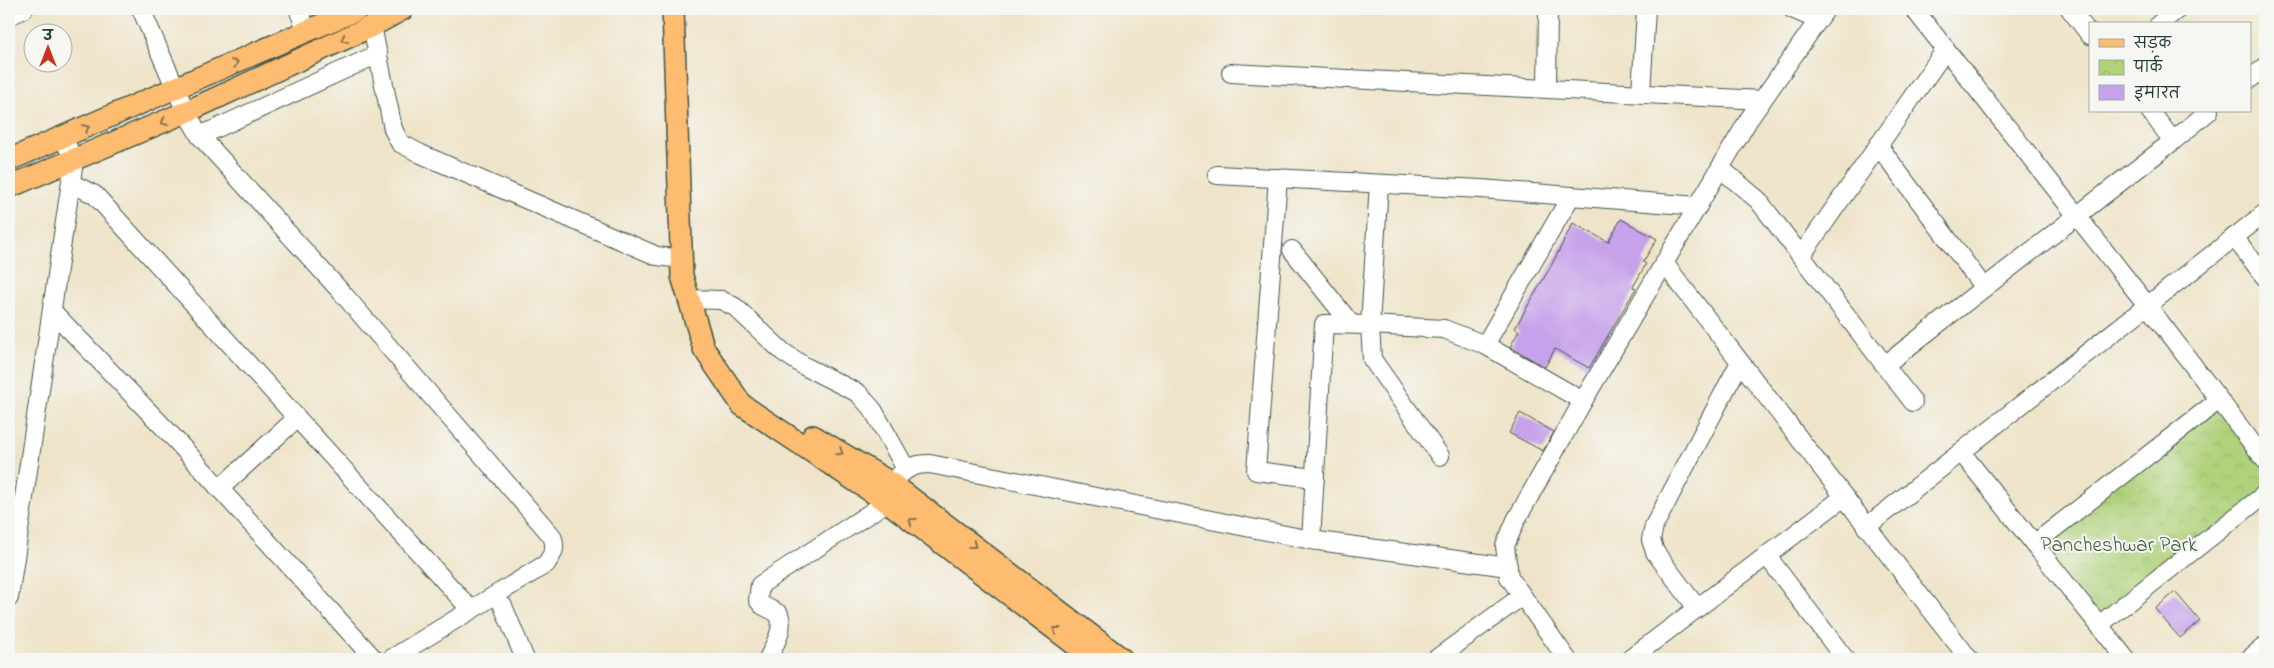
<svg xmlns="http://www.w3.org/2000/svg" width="2274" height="668" font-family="'Indie Flower','Playpen Sans Deva',sans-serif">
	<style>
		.park { fill: url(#park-crowns); stroke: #688858 }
		.building { fill: #c6a2ea }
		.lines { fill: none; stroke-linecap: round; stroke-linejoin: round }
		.minor-casing { stroke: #3e564a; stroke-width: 20 }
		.major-casing { stroke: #3e564a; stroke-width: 24 }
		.minor { stroke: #fff; stroke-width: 18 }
		.major { stroke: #febc70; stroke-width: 21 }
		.oneway { stroke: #83764f }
		.labels { text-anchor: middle; stroke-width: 4; stroke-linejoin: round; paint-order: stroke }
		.park-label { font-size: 21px; fill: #3c5b42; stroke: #f6f6f2 }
	</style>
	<defs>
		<pattern id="park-crowns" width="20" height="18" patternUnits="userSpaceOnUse" patternTransform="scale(1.25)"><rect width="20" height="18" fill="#b0d27b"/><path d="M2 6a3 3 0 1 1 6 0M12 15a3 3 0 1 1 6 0" fill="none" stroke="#97b56b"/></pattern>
	</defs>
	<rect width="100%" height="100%" fill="#f6f6f2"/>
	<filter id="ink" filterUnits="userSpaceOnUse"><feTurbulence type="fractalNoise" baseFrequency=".02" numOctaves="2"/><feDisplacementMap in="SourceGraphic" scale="10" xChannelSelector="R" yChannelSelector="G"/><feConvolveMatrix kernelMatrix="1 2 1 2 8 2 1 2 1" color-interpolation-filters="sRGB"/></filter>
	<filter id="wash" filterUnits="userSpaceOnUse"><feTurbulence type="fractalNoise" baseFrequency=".0096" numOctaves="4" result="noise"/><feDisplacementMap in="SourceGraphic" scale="20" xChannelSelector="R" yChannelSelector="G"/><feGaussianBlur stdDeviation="1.12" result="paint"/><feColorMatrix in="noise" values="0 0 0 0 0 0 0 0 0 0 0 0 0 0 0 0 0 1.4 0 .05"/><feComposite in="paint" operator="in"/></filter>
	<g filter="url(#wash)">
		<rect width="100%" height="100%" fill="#efe4c9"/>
		<path class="park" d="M2219,400l46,60v34l-166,131 -65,-81z"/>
		<g id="blocks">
			<g class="building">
				<path d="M1621,219l36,20 -14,23 3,2 -13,23 3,1 -47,80 -34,-19 -10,18 -35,-20 9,-16 -4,-3 36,-62 22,-43 35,19z"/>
				<path d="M1520,413l34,19 -11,19 -34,-18z"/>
				<path d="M2175,592l25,29 -20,17 -25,-29z"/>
			</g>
		</g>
	</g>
	<g filter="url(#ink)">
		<use href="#blocks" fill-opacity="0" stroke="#3e564a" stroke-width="1"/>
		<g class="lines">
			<g class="minor-casing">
				<g id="minor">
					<path d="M141,9l45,103 14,24 144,159 208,241c5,12 1,18 -6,28l-155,95"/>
					<path d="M298,9l9,22"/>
					<path d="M1792,9l26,11"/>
					<path d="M1914,9l233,296 118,155"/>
					<path d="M2070,9l20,26"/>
					<path d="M9,16l15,-7"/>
					<path d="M2159,24l19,-15"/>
					<path d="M372,26l21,103 7,14 21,11 236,102 24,3"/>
					<path d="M1231,73l531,27"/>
					<path d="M2250,79l15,-12"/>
					<path d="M1547,88l1,-79"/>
					<path d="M1641,93l5,-84"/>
					<path d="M2150,111l23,30 36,-30"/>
					<path d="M200,136l178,-82"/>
					<path d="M1878,145l106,143"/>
					<path d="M1720,168l38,32 155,202"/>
					<path d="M1217,175l264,14 217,17"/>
					<path d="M1278,178l-22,293 59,7"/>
					<path d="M71,183l24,12 376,415"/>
					<path d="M1379,184l-9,141 74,4 41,16 98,56"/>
					<path d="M2234,237l31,40"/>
					<path d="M1292,250l59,74"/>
					<path d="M1801,256l145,-207"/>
					<path d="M1664,263l305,396"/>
					<path d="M689,299l32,1 14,7 48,45 21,14 54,27 15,17 33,59"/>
					<path d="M52,311l120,125 202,223"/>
					<path d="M1485,345l86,-149"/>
					<path d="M1885,365l288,-224"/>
					<path d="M1961,452l165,207"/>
					<path d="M891,483c14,-13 19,-19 39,-19l381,76 197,27"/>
					<path d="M219,489l78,-71"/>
					<path d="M1866,527l399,-314"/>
					<path d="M1311,540l13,-216 46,1 2,34 68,97"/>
					<path d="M2034,544l185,-144"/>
					<path d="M1767,556l78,103"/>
					<path d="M9,598l65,-437 -11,-24"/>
					<path d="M503,606l22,53"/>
					<path d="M1697,608l-42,-56 -4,-12 3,-14 86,-164"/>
					<path d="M2099,625l166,-131"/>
					<path d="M768,659c6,-14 17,-30 11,-45l-17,-9 -4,-5 2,-15 127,-83"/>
					<path d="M1436,659l86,-63"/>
					<path d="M1567,659l-58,-82 -4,-31 11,-26 67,-119 166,-282 77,-110"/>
					<path d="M1630,659l214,-162"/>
					<path d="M2249,659l16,-13"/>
				</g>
			</g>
			<g class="major-casing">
				<g id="major">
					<path d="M673,9l9,267 22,73 38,56 151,101 201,153"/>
					<path d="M9,160l349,-151"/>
					<path d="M9,187l177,-75 186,-86 31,-17"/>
					<path d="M813,436l78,47 231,176"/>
				</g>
			</g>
			<use href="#minor" class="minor"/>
			<use href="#major" class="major"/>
		</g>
		<defs><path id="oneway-chevron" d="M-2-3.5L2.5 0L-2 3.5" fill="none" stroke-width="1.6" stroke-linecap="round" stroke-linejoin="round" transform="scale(1.25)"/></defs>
		<g class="oneway">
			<use href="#oneway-chevron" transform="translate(344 39) rotate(155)"/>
			<use href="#oneway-chevron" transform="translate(235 63) rotate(-24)"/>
			<use href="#oneway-chevron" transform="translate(164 122) rotate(156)"/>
			<use href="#oneway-chevron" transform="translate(86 128) rotate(-23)"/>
			<use href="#oneway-chevron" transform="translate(840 452) rotate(31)"/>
			<use href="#oneway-chevron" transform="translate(912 521) rotate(-143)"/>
			<use href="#oneway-chevron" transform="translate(973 545) rotate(37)"/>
			<use href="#oneway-chevron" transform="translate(1056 630) rotate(-143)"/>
		</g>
	</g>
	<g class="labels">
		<g class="park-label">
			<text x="2119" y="551">Pancheshwar Park</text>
		</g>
	</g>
	<rect width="2274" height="668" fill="none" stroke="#f6f6f2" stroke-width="30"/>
	<rect x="2089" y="22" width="162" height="90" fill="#f6f6f2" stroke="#a0aca6"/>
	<rect x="2099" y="39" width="25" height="8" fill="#febc70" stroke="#a0aca6"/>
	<text x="2134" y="48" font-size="15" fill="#1f3d34">सड़क</text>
	<rect x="2099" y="60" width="25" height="15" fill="url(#park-crowns)" stroke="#a0aca6"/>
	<text x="2134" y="72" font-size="15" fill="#1f3d34">पार्क</text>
	<rect x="2099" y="85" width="25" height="15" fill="#c6a2ea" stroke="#a0aca6"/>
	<text x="2134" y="98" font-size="15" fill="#1f3d34">इमारत</text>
	<g transform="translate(48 48)"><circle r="24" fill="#f6f6f2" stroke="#a0aca6"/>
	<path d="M0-4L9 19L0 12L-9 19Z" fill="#c8321e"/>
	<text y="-8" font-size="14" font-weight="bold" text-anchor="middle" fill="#1f3d34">उ</text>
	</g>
</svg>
